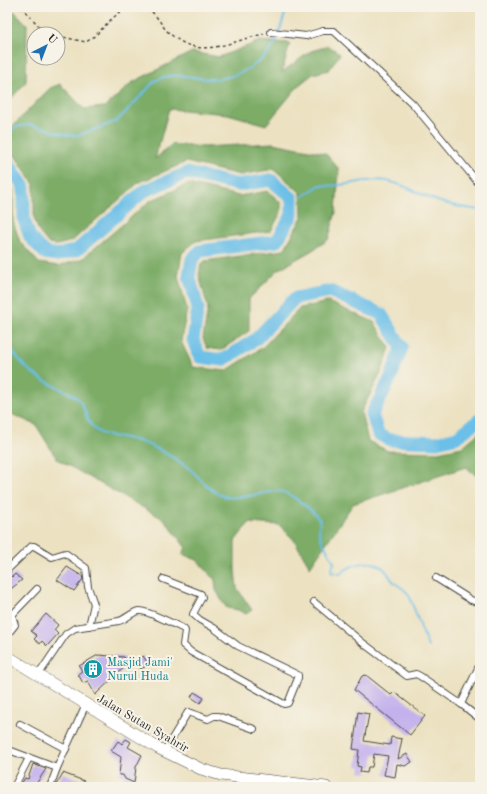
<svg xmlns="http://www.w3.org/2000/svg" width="487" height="794" font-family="'Old Standard TT',serif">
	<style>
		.forest { fill: #7bac66; stroke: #536c48 }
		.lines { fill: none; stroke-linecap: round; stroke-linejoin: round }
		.stream { stroke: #6cbfe8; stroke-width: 2 }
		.river { stroke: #6cbfe8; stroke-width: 13 }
		.building { fill: #c3b0ed }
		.minor-casing { stroke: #484642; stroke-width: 8 }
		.trunk-casing { stroke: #484642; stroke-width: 12 }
		.path { stroke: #484642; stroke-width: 1.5; stroke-dasharray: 3 3; stroke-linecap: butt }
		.minor { stroke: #fff; stroke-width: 6 }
		.trunk { stroke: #fff; stroke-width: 11 }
		.labels { text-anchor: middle; stroke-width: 4; stroke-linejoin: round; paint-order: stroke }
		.culture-label { font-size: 12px; fill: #0d838f; stroke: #f7f3e8; text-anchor: start }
		.street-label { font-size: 12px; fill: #2b2b2b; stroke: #f7f3e8 }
	</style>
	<rect width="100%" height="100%" fill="#f7f3e8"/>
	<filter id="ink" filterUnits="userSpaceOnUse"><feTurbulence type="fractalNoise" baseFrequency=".025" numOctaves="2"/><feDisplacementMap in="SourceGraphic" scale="8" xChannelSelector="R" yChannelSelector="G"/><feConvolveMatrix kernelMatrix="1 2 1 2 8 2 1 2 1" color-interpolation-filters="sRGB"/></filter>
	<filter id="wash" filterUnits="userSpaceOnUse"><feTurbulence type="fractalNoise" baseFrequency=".012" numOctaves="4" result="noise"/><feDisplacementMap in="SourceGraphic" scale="16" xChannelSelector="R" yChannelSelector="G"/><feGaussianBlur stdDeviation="0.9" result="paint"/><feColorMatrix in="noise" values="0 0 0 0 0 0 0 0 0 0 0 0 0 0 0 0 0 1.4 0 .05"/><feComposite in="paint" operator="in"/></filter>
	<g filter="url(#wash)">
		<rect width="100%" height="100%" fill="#ece2c2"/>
		<g class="forest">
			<path d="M7,7h3l17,17 -1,58 -19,21z"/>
			<path d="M260,41l30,2 -8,29 29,-21 18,-5 11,8 -11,16 -16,4 -14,11 -33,40 -38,-11 -59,-5 -14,50 17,-15 32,3 69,-4 52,10 14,16 -3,43 -8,28 -17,11 -32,18 -30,30v32l-28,19 -14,-2 -4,-9 5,-31 -9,-33 2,-11 4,-3 79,-11 18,-33 -1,-24 -27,-24 -34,6 -54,-13 -48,21 -66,58 -15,4 -8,-1 -10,-12 -5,-14v-34l-20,-30 -7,-4v-18l43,-44 10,-4 24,25 21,-2 28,-25 59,-30 27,5z"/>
			<path d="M7,181l6,9v31l7,21 19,21 20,3 23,-7 68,-58 38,-17 51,12 29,-5 13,12v9l-10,19 -75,10 -14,12 -4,23 9,33 -6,32 12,26 33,4 37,-24 37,-39 28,-6 46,20 16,26 -9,25 -20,39 7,29 20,10 50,1 24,-5 18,-15v47l-14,-12 -113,37 -43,63 -16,-27 -15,-15 -30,-2 -14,18v28l2,19 15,22 -6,4 -8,-4 -11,-2 -4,-5 -7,-13 -1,-10 -18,-20 -15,-6 4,-6 -21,-28 -108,-61 -21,-34 -29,-13z"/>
		</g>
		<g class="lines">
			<g class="stream">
				<path d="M7,132c27,-19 46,7 73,3l37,-14 38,-40c14,-9 30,-5 45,-3 7,1 17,1 24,0 17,-3 42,-18 50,-33 6,-12 9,-26 13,-38"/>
				<path d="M302,197l18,-12c22,4 45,-8 67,-4 17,3 32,13 48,19 15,6 30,8 45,10"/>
				<path d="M7,342c10,19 26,34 46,43 8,4 20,8 26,15 8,10 6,22 18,31 8,6 19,5 29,7 10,2 22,6 32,11 11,6 23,13 33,21 11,10 21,24 36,27 12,3 37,-5 51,-6 10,0 38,21 42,30l-1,10 2,8 13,23 -3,10 9,2c11,-10 30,-16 43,-6 5,4 7,11 12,15 5,4 10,6 14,12l19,52"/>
			</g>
			<path class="river" d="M7,161l17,26v33l6,17 15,16 13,2 19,-5 67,-59 43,-18 52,12 32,-5 21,18v17l-15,26 -77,10 -8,8 -3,17 9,32 -5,32 7,17 23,3 33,-21 39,-41 35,-7 51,23 21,33 -11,30 -19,37 6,20 12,6 47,2 20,-5 23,-18"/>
		</g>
		<g id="blocks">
			<g class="building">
				<path d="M67,567l15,9 1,3 -9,12 -17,-11z"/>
				<path d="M7,574h2l3,3 3,-3 7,6 -15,12z"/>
				<path d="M46,614l12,11 -4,5 4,4 -11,12 -5,-5 -2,3 -6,-5 3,-3 -6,-5z"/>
				<path d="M98,655l26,2 4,7 -33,31 -7,-14 -5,2 -5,-9 4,-3 -3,-5z"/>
				<path d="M143,656l6,8 -8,5 -6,-7z"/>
				<path d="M366,675l25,20 3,-3 31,24 -15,19 -56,-45 8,-14z"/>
				<path d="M194,692l10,6 -4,5 -9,-6z"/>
				<path d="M358,712l11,2 -5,27 26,4 1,-8 11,2 -4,20 9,-5 5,8 -7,4 -8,-2 -2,13 -11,-2 4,-19 -14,-2 -2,13h-4l-1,6 -7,-1 1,-5 -4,-1 2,-16 -6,-1z"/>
				<path d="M126,739l5,3 -3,5 14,8 -6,12 -2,16 -9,-4 -2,-4h-4l2,-18 -10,-6 7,-10 4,3z"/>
				<path d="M33,764l13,5 -12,18h-15l6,-9 3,1z"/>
				<path d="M63,773l21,8v6h-22l-6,-2z"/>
			</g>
		</g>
	</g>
	<g filter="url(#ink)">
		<use href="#blocks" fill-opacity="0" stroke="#484642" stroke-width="1"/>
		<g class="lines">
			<g class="minor-casing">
				<g id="minor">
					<path d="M271,32l35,4 17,-5h11l79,73 67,81"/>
					<path d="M7,570l25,-24h2l18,11 13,-4 21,15 2,19 6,17 -5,22"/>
					<path d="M436,578l35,22 9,3"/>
					<path d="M314,602l49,41 44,33 9,-2 4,2 41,28 19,15"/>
					<path d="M7,635l8,-10 -3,-10 25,-26"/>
					<path d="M39,674l27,-40 9,-6 44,-7c7,-2 13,-9 20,-10 7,-1 37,14 45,18l1,2 -2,14 8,7 93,52 4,-1 10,-25v-3l-60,-29 -24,-18 -14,-8 -7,-6 9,-17 -1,-3 -38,-15"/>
					<path d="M461,704l19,-40"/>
					<path d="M20,724l46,25"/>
					<path d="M9,750l48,18"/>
					<path d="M164,752l24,-40 20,7 6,-3h4l36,13"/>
					<path d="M14,787l15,-29"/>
					<path d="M50,787l7,-19 29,-64"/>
					<path d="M480,787v-1"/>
				</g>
			</g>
			<g class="trunk-casing">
				<path id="trunk" d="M7,656l151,92 43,21 20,6 17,2 88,10"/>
			</g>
			<g class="path">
				<path d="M21,7l18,19 16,8"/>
				<path d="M58,36l28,6c16,-9 25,-28 43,-34 4,-1 12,-1 16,0 9,2 15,15 21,22 7,7 18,15 29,17 23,4 47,-9 69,-13"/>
			</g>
			<use href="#minor" class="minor"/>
			<use href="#trunk" class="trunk"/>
		</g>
	</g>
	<defs>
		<g id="building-disc" transform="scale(1)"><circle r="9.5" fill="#0f9aa8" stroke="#f7f3e8"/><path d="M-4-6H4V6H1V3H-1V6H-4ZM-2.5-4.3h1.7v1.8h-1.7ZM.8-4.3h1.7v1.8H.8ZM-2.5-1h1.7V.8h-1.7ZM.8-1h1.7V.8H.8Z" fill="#fff"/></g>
	</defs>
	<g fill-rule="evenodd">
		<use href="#building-disc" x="93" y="669"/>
	</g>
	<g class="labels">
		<g class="culture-label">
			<text x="107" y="666">Masjid Jami'<tspan x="107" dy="14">Nurul Huda</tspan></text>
		</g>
		<g class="street-label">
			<text transform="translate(143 723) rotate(30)" y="4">Jalan Sutan Syahrir</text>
		</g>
	</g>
	<rect width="487" height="794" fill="none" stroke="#f7f3e8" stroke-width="24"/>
	<g transform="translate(46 46) rotate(42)"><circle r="19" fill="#f7f3e8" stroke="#a5a39c"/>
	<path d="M0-3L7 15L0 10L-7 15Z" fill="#1f6fb2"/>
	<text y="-6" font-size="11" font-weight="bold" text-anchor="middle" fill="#2b2b2b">U</text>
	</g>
</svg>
